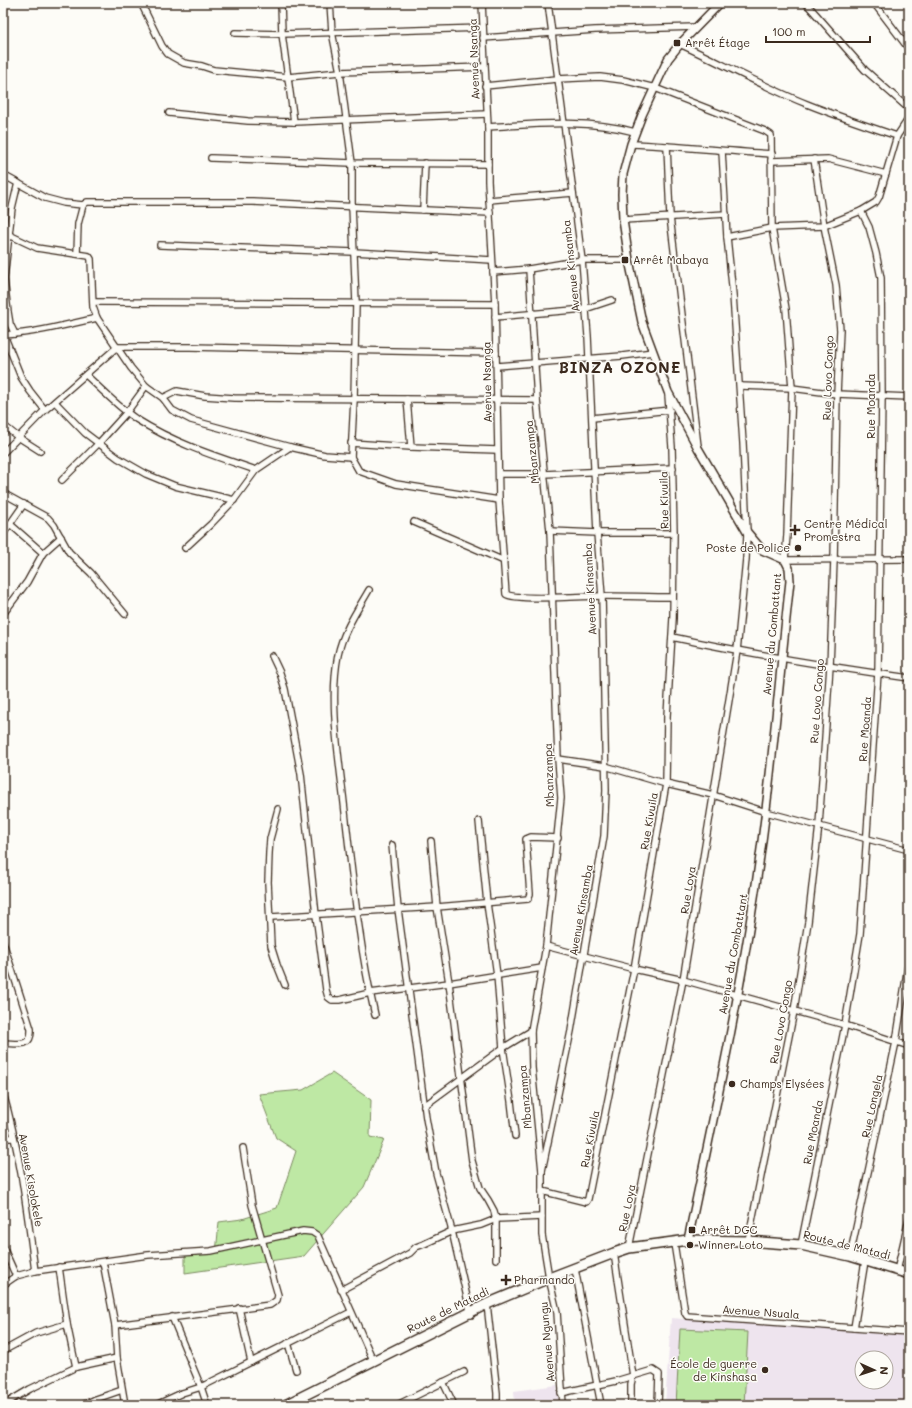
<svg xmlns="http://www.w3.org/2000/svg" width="912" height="1408" font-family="Mali,sans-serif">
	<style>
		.built { fill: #eee4ee; fill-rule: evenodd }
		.green { fill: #bee8a4; stroke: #7c8961 }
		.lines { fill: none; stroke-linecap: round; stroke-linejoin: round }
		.minor-casing { stroke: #3b2a1e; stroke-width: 8 }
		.tertiary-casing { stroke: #3b2a1e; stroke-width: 10 }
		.primary-casing { stroke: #3b2a1e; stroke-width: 12 }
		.minor { stroke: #fdfcf7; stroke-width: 5.5 }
		.tertiary { stroke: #fdfcf7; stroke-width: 7 }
		.primary { stroke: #fdfcf7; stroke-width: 9 }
		.poi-dot { fill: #3b2a1e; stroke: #fdfcf7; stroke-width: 1.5 }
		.labels { text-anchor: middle; stroke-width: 3; stroke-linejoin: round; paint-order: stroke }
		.poi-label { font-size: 11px; fill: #3b2a1e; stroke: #fdfcf7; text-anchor: start }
		.street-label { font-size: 11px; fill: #3b2a1e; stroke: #fdfcf7 }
		.district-label { font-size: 15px; font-weight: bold; letter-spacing: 1px; fill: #3b2a1e; stroke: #fdfcf7 }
	</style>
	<rect width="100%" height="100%" fill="#fdfcf7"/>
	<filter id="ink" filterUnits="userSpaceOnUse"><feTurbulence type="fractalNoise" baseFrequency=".025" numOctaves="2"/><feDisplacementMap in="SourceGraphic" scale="8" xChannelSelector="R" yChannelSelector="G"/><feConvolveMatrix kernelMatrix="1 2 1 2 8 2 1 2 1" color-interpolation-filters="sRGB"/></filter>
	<g filter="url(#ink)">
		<g class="built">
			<path d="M671,1318l238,18v69h-244zM862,1358h24v24h-24z"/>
			<path d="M557,1385l2,20h-44l-1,-14z"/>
		</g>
		<g class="green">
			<path d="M332,1073l39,27 -1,37 14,3 -20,47 -60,69 -119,17v-18l31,-2 3,-31 23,-3 35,-11 19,-57 -20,-13 -17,-44 44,-4z"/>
			<path d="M680,1329l68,3 -4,73h-68z"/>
		</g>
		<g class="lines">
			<g class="minor-casing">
				<g id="minor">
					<path d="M141,3l21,43 6,8 16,9 18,3 12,4 74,7 52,-5 144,-5"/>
					<path d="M281,3l1,31 12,88"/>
					<path d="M330,3l2,29 8,40 12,91v43l4,97 -2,96 -3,58 8,14 37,13 103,16"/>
					<path d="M482,3l6,124v54l7,123 4,196 7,94c9,7 80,2 95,2 24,0 48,1 72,1"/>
					<path d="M806,3l59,67 44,39"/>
					<path d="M874,3l35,46"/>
					<path d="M235,33l47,1 201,-6"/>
					<path d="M483,38l112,-8 101,-3"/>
					<path d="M680,44c43,20 84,43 127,60 30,12 60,22 90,32"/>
					<path d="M485,86l72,-7 43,-2 23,3 32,8 110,43 6,4 1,93 14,81 6,79 -5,147 -2,25 124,-1"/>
					<path d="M169,113l79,8 46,1 193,-8"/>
					<path d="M488,127c50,-3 98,-8 147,5"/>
					<path d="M631,144c47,2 94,7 141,10"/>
					<path d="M667,146l3,71 28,229"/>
					<path d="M211,158l141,5 136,1"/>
					<path d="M771,161l57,-2 58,15"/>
					<path d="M3,175l42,23 19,5 19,2 4,-3h166l237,11"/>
					<path d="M489,200l84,-7"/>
					<path d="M423,210l2,-47"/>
					<path d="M623,220l103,-6"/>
					<path d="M3,232l34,16 52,8 2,3 2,48 4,11 34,50 15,18 17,12 9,12 19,10 99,27 35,8 26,2"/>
					<path d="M727,237l45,-9 52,-2 37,-15 15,-9 3,-5 18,-61 12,-18"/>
					<path d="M160,245l194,7 138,8"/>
					<path d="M77,254l1,-30 5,-19"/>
					<path d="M529,269l8,131 13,131 8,228 3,39 -15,148 -15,85 1,37 10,103v64l7,43 8,34 6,93"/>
					<path d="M493,272l36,-3 53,-9h47"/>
					<path d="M93,302l402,2"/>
					<path d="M495,317l90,-8 27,-9"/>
					<path d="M15,334l-5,-10 -2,-12 -4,-33 8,-71 6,-25"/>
					<path d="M3,335c32,-2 63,-10 94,-17"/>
					<path d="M4,335l17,42 9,14 15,19"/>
					<path d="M497,366l125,-10 31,-4"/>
					<path d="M86,375c16,15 31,31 50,44 38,24 78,37 120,51"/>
					<path d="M740,386l52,2 45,6 72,3"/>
					<path d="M163,398l14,-7 28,5 29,2 303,2"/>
					<path d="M407,399l4,48"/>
					<path d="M55,402l30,31 33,25 28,16 29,12 59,14"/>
					<path d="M592,418l78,-8"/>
					<path d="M3,425l15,12 22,14"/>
					<path d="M351,443l60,4 86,3"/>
					<path d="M3,453l42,-43 72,-63h73l306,6"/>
					<path d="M499,474h45l129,-6"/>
					<path d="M62,480l36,-36 29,-32 19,-26"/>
					<path d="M3,492l5,4 40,22 6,7 15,27 22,21 34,41"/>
					<path d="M414,522l90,39"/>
					<path d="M10,524l33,29"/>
					<path d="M550,531l47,2h77"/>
					<path d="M3,534l21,-30"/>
					<path d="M185,548l26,-24 23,-24 22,-30 34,-23"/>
					<path d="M369,590c-12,21 -26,41 -31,65 -9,45 1,103 6,148 8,71 15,143 31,212"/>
					<path d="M3,614l24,-32 16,-29 18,-16"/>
					<path d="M672,637c79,17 158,30 237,41"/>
					<path d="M272,656l8,17 5,16 16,85 15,141 10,75 2,7 4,3h8l30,-7 79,-10 93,-15"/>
					<path d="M558,759l47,7 61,18 47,11 53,17 143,38"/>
					<path d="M278,809l-8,30 -1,14 -1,29 3,64 6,19 8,20"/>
					<path d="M479,821l8,82 10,72 6,73 8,53 4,35"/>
					<path d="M431,841l6,66 12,76 23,178 8,27 8,12 6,11 2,8v40"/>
					<path d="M392,845l6,64 28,209 10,55 16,58 19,84"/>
					<path d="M271,917l166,-10 91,-8 2,-5 -4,-55 5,-2 27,1"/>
					<path d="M3,942l28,87c1,20 -14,14 -28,14"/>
					<path d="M546,946l88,23 49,11 162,45 64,21"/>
					<path d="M3,1093c17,58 24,118 32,178"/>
					<path d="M424,1106l79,-58 28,-17"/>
					<path d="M3,1138h11"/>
					<path d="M542,1171l29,-140 33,-195 2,-46 -4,-194 -5,-63 -9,-197 -6,-76 -34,-257"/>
					<path d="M542,1191l44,11 2,-3 46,-230 32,-185 1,-68 6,-98 1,-85 -2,-86 -4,-52"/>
					<path d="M748,1241l46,-230 14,-89 11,-97 11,-159 4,-106 3,-166 3,-64 -4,-45 -12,-59 -10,-67"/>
					<path d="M674,1243l11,70 2,3 222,16"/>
					<path d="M801,1245l44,-220 15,-91 18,-261 4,-277 -1,-118 -5,-25 -7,-26 -8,-16"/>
					<path d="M3,1247l13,29"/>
					<path d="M629,1248l54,-268 54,-329 9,-92 1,-27 -4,-89 -10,-148 -6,-58 -5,-86"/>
					<path d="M614,1253l19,123 -2,8v21"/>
					<path d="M850,1256l46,-214 13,-83"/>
					<path d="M103,1262l12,63 2,33 8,47"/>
					<path d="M59,1267l8,57 9,43"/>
					<path d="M575,1269l26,136"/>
					<path d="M897,1271l12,-52"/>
					<path d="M3,1285l13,-9 19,-5 113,-16 63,-4 92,-20 9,1 6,4 55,124"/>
					<path d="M341,1290l69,-37 6,-6 8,-3 28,-13 29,-6 15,-6 46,-2"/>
					<path d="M487,1304l10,89v12"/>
					<path d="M239,1308l12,54"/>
					<path d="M172,1317l29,70 6,18"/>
					<path d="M115,1325l155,-20 7,-5 1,-5 -26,-90 -9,-57"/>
					<path d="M854,1328l11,-67"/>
					<path d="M288,1343l8,27"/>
					<path d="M3,1351l33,-18 31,-9"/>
					<path d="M443,1382l11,23"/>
					<path d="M561,1393l55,-12 37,-11 6,4 -1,31"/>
					<path d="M3,1405l27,-16 46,-22 41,-9"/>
					<path d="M83,1405l13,-6 26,-9"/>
					<path d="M156,1405l26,-12 19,-6 150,-75"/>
					<path d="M397,1405l67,-33"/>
				</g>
			</g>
			<g class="tertiary-casing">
				<path id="tertiary" d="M688,1240c23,-112 48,-223 65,-336 17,-107 25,-215 37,-323l-1,-13 -4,-8 -23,-10 -15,-18 -49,-84 -30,-56 -26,-70 -13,-62 -6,-40 -1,-26 1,-20 8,-30 11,-29 26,-56 12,-15 40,-41"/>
			</g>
			<g class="primary-casing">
				<path id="primary" d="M285,1405l202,-101 62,-26 65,-25 15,-5 59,-8 60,1 53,4 49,11 59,18"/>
			</g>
			<use href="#minor" class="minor"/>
			<use href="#tertiary" class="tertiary"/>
			<use href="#primary" class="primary"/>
		</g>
	</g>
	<g class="poi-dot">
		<rect x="673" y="39" width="8" height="8" rx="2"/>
		<rect x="621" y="256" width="8" height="8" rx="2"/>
		<path d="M793 524h4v4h4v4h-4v4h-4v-4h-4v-4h4z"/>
		<circle cx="798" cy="548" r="4"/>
		<circle cx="732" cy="1084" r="4"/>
		<rect x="688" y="1226" width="8" height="8" rx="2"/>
		<circle cx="690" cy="1245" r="4"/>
		<path d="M504 1274h4v4h4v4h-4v4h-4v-4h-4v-4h4z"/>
		<circle cx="765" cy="1370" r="4"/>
	</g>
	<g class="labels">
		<g class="poi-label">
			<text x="685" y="47">Arrêt Étage</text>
			<text x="633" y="264">Arrêt Mabaya</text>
			<text x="804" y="528">Centre Médical<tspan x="804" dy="13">Promestra</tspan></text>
			<text x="790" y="552" text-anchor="end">Poste de Police</text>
			<text x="740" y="1088">Champs Elysées</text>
			<text x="700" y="1234">Arrêt DGC</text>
			<text x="698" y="1249">Winner Loto</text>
			<text x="514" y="1284">Pharmando</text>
			<text x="757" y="1368" text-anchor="end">École de guerre<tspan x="757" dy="13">de Kinshasa</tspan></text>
		</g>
		<g class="street-label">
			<text transform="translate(474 59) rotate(-92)" y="4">Avenue Nsanga</text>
			<text transform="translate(571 266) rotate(-96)" y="4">Avenue Kinsamba</text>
			<text transform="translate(828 378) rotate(-88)" y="4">Rue Lovo Congo</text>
			<text transform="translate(487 382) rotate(-91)" y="4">Avenue Nsanga</text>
			<text transform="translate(871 406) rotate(-90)" y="4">Rue Moanda</text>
			<text transform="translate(532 452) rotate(-96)" y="4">Mbanzampa</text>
			<text transform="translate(664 500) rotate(-91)" y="4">Rue Kivuila</text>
			<text transform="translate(590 589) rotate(-93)" y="4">Avenue Kinsamba</text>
			<text transform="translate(772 634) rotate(-85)" y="4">Avenue du Combattant</text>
			<text transform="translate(817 701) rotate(-86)" y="4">Rue Lovo Congo</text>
			<text transform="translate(865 729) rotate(-86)" y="4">Rue Moanda</text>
			<text transform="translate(549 775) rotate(-92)" y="4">Mbanzampa</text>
			<text transform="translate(649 821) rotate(-80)" y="4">Rue Kivuila</text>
			<text transform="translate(688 890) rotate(-81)" y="4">Rue Loya</text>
			<text transform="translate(581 910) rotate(-80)" y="4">Avenue Kinsamba</text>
			<text transform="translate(733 954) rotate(-80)" y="4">Avenue du Combattant</text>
			<text transform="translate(781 1022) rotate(-80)" y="4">Rue Lovo Congo</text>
			<text transform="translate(525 1097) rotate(-95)" y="4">Mbanzampa</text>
			<text transform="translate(872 1106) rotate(-78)" y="4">Rue Longela</text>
			<text transform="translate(813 1132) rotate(-79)" y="4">Rue Moanda</text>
			<text transform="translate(590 1139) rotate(-79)" y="4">Rue Kivuila</text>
			<text transform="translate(31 1180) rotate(80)" y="4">Avenue Kisolokele</text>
			<text transform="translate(627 1208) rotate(-79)" y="4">Rue Loya</text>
			<text transform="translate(847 1245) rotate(14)" y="4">Route de Matadi</text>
			<text transform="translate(448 1310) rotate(-26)" y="4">Route de Matadi</text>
			<text transform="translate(761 1312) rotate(4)" y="4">Avenue Nsuala</text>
			<text transform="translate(547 1342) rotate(-95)" y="4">Avenue Ngungu</text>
		</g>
		<g class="district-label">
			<text x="620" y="373">BINZA OZONE</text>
		</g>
	</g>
	<rect width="912" height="1408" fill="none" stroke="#fdfcf7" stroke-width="16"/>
	<rect x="8" y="8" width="896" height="1392" fill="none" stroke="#3b2a1e" stroke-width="1.5" filter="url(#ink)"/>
	<g transform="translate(874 1370) rotate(93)"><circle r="19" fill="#fdfcf7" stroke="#afa8a0"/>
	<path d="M0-3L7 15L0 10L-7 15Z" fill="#3b2a1e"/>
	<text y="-6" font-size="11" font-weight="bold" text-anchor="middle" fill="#3b2a1e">N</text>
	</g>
	<path d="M766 36v6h104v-6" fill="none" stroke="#3b2a1e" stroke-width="2"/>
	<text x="772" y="36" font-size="12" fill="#3b2a1e" stroke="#fdfcf7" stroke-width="3" paint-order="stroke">100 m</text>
</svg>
